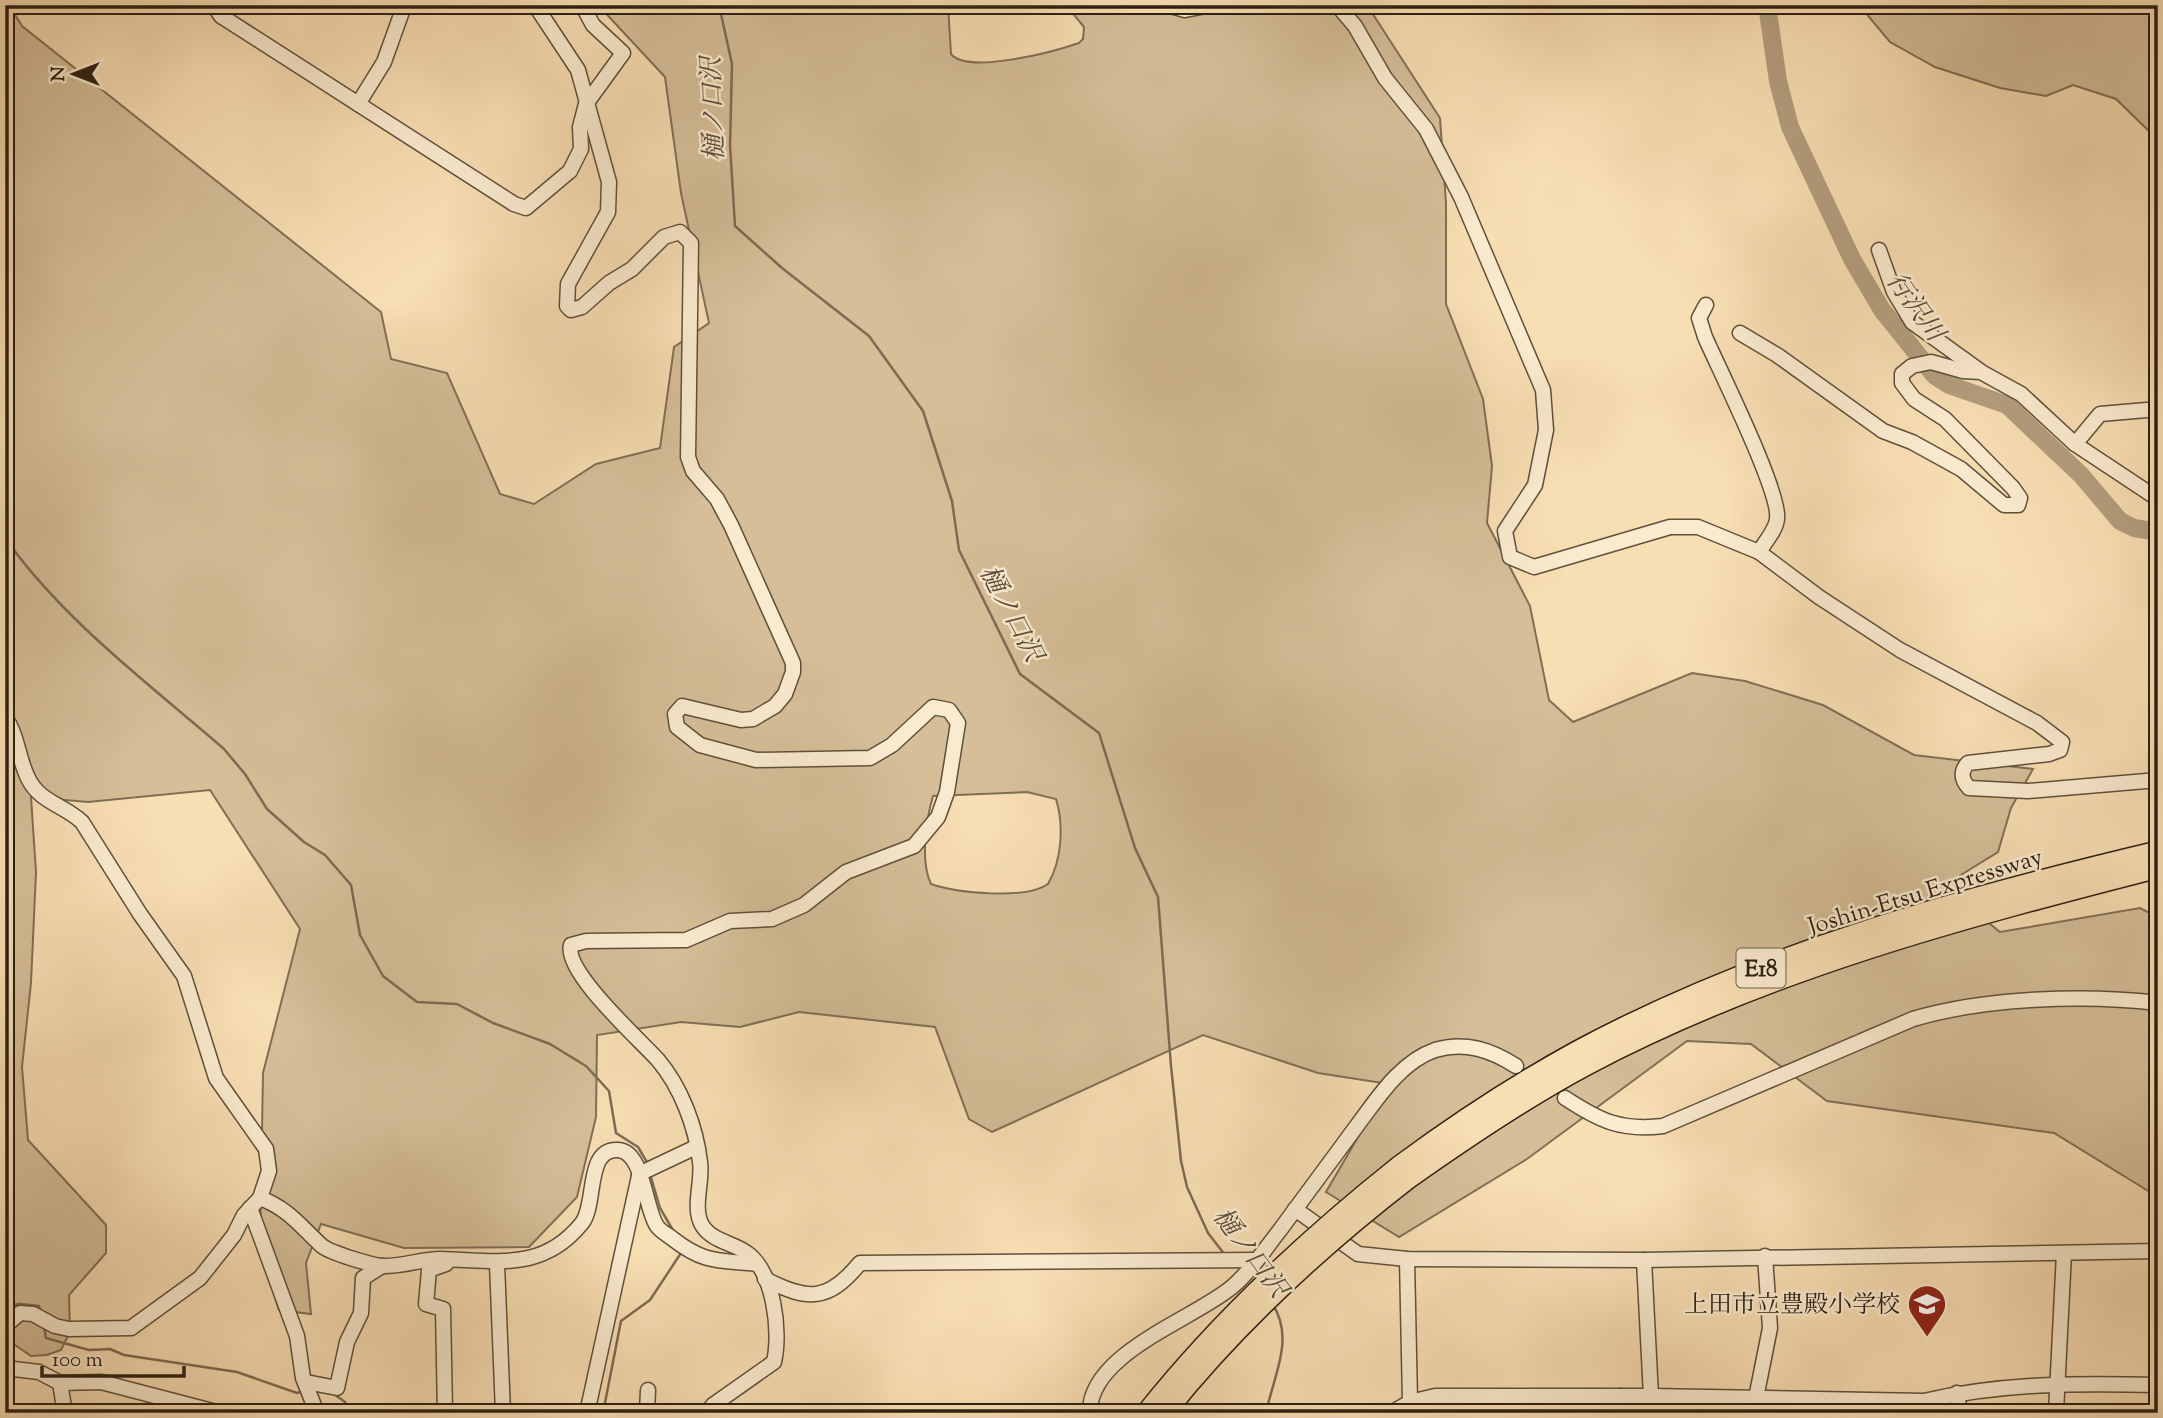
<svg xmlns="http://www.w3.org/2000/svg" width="2163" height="1418" font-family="'Sorts Mill Goudy','Noto Serif JP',serif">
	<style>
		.green { fill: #d5be98; stroke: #806f56; stroke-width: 2; fill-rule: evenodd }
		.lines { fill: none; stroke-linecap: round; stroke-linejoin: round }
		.stream { stroke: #7d6b53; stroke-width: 2.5 }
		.river { stroke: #b39d7d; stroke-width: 18 }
		.minor-casing { stroke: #5f503c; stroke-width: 17 }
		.highway-casing { stroke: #2c2014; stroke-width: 22 }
		.minor { stroke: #faeace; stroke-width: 14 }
		.highway { stroke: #f8deb3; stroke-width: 19 }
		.highway-bridge-casing { stroke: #2c2014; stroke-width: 22; stroke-linecap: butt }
		.highway-bridge { stroke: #f8deb3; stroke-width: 19 }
		.labels { text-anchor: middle; stroke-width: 5; stroke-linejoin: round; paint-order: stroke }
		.shield { fill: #faeace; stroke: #6a5d4c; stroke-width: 2 }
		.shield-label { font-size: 23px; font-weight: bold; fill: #2c2014 }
		.street-label { font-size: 24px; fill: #2c2014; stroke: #faeace }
		.poi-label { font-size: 24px; fill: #2c2014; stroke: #faeace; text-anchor: end }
		.water-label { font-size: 26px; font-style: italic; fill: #5b4c39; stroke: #faeace }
	</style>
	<rect width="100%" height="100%" fill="#f8deb3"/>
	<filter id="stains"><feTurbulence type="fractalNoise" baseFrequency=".00286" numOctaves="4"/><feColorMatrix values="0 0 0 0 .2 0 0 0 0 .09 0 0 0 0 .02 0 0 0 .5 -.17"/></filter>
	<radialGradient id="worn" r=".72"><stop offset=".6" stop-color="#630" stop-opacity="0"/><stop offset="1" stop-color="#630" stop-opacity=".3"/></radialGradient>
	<g class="green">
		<path d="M5,5h4l13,21 359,286 10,47 56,14 53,121 34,10 62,-40 64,-16 14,-101 35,-24 -28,-130 -16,-116 -67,-72h350l3,49c17,21 105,-3 128,-11l4,-4 1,-12 -18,-22h301l73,113 6,85v101l37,95 9,67 -5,57 43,83 19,94 24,22 119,-49 53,8 78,24 91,50 119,14 -22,39 -13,44 -55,34 57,46 140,-24 18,9v280l-104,-64 -227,-32 -76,-57 -64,-3 -160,118 -128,78 -73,-45 63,-108 -71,-11 -115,-38 -211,97 -23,-13 -34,-92 -136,-15 -59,15 -59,-5 -84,13 -1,82 -19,80 -48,50 -125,1 -83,-24 -15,39 5,51 -32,-4 -19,-63 3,-174 37,-144 -90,-139 -122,12 -57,-5 5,75 -5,111 -9,84 6,73 78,85v28l-37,42 1,37 -9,18 -14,5 -16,1 -26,-18zM1027,792l29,7c8,26 6,61 -8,85 -22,16 -91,9 -117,0 -11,-23 -5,-64 2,-88z"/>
		<path d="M1859,5h299v135l-42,-41 -43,-14 -27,11 -46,-8 -65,-21 -45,-25z"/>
	</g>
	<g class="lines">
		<g class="stream">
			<path d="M719,5l13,59 -2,81 5,81 47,42 87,68 54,75 29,90 7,49 61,124 79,59 36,115 23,49 13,169 10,95 6,26 21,46 17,22"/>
			<path d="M5,538c59,83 143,145 219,211l21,25 22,35 37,33 21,13 26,30 9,50 23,41 34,26 40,2 36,19 57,21 36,22 23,25 7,42 22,14 10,17"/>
			<path d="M650,1174l10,34 14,24"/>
			<path d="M5,1306l15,-2 19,2 2,7"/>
			<path d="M44,1326l2,12 43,12 21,-1 14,6 113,17 60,21 7,-2"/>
			<path d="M334,1394l11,8 5,11"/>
			<path d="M603,1413l18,-92 29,-21 31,-47"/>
			<path d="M1266,1413c7,-36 29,-74 7,-108"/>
		</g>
		<path class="river" d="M1767,5l11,76 12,46 62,132 30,51 53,66 14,9 58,20 74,70 39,46 14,7 24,4"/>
		<g class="minor-casing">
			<g id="minor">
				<path d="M213,5l8,11 293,188 12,4 44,-37 11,-22 -1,-22 6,-23 37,-51 -30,-28 -11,-20"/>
				<path d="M535,5l43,65 31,112 -1,30 -40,72 -1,22 4,4 11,-3 27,-24 23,-14 32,-32 16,-5 11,11 -3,214 5,14 24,28 14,26 62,138v9l-8,22 -10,12 -22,13 -12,1 -59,-14 -7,8 2,13 23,18 56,15 114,-2 22,-13 41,-38 16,3 9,13 -11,69 -9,25 -24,29 -68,26 -42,33 -32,14 -42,2 -44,19 -100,1 -15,4c-8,26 68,94 87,115 23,27 38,67 42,102 3,19 -8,46 2,63 9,16 32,18 45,28 27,19 34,79 27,109l-61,43 -6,8"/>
				<path d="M1167,5l18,5 26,-5"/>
				<path d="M1337,5l18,21 30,52 41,51 35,68 82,193 3,40 -11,55 -30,46 5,26 24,10 136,-40h28l61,25 60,45 81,53 137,73 25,19 -2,8 -11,4 -81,9c-8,9 -7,16 1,25l59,3 130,-11"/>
				<path d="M358,104l26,-42 19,-53"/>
				<path d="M1879,250l15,42 18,30 68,49"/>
				<path d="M1706,305l-7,13 6,19c14,32 76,156 72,182 -1,11 -12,23 -18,33"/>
				<path d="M1740,333l37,22 106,76 29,11 49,27 43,36h14l2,-7 -7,-10 -68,-69 -31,-20 -12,-16v-9l10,-8 19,-4 32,9 18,1 40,22 54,50 83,55"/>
				<path d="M2075,444l25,-30 58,-5"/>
				<path d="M5,717c13,19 13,41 23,61 11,24 36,27 54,44l58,92 44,62 32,102 50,71 3,22 -9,27 -16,17 -10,20 -34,43 -69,50 -62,1 -14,-3 -22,-12 -13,-1 -15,13"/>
				<path d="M1565,1098c35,23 56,33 98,28l250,-107c71,-21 171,-25 245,-16"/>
				<path d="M639,1174l57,-27"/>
				<path d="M260,1198c29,11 40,28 62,48 9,7 49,19 60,20 20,1 39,-7 58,-7 54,1 102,14 142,-36 15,-19 3,-75 36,-73 26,1 27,60 39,76 3,5 11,9 16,13 32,25 46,21 84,25"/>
				<path d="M250,1208l47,128 6,42 14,35"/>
				<path d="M1295,1209l63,45 49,5 237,1 514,-9"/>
				<path d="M1407,1259l3,143"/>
				<path d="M1644,1260l7,136 -6,17"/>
				<path d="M497,1264l6,149"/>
				<path d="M765,1279c43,22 63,23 95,-16l397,-3"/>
				<path d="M5,1368l34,4 21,11 41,-1 119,31"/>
				<path d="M306,1382l31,6 10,-46 14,-29 2,-35 19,-12"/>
				<path d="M60,1383l5,30"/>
				<path d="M1957,1393l3,20"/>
				<path d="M1756,1398l14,-70 -5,-72"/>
				<path d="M445,1413l-2,-104 -17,-5 3,-34 17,-6"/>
				<path d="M587,1413l52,-237"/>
				<path d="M647,1413l1,-23"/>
				<path d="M1090,1413c-2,-59 104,-94 142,-126 19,-16 33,-38 48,-57 25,-34 51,-69 76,-103 21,-28 44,-65 79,-77 30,-9 56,0 81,16"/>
				<path d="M1391,1413l19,-11 25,-6h216l273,5c78,-18 154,-18 234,-16"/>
				<path d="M1617,1413l4,-17"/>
				<path d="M1674,1413l5,-15"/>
				<path d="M1700,1413l5,-15"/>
				<path d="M2056,1413l8,-160"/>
			</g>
		</g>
		<g class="highway-casing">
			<g id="highway">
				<path d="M1399,1166c57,-42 116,-81 178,-115 180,-97 383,-153 581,-200"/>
				<path d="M1408,1179c58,-41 117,-81 179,-114 179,-95 376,-147 571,-197"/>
			</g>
		</g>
		<use href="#minor" class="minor"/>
		<use href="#highway" class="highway"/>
		<g class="highway-bridge-casing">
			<g id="highway-bridge">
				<path d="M1146,1413c74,-93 160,-173 253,-247"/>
				<path d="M1165,1413c71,-89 154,-165 243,-234"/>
			</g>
		</g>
		<use href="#highway-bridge" class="highway-bridge"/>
	</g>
	<defs>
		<g id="school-pin" transform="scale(2.0125)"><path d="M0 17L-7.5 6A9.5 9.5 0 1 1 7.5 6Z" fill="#8f2418" stroke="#faeace"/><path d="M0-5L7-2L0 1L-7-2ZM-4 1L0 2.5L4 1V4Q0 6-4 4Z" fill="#fff"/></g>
	</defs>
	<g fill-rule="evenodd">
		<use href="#school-pin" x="1927" y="1304"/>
	</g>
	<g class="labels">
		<rect class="shield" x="1736.5" y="948.5" width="49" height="39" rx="5"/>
		<g class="shield-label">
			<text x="1761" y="976">E18</text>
		</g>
		<g class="street-label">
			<text transform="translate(1925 891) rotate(-17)" y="8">Joshin-Etsu Expressway</text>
		</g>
		<g class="poi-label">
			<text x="1900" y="1312">上田市立豊殿小学校</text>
		</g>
		<g class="water-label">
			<text transform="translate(712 109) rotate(-92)" y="9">樋ノ口沢</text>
			<text transform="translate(1916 306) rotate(54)" y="9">行沢川</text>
			<text transform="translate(1012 613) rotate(62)" y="9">樋ノ口沢</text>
			<text transform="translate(1251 1252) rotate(53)" y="9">樋ノ口沢</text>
		</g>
	</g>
	<rect width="2163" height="1418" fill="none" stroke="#f8deb3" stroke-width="28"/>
	<rect x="7" y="7" width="2149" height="1404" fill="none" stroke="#2c2014" stroke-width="3.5"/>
	<rect x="14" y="14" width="2135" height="1390" fill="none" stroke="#2c2014" stroke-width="2"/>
	<g transform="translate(74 74) rotate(270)" stroke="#faeace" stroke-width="5" paint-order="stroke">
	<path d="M0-5L12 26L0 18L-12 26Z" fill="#2c2014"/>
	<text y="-10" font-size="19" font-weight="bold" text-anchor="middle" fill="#2c2014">N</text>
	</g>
	<path d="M42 1366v10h142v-10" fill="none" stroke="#2c2014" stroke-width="3.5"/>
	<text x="52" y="1366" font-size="21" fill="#2c2014" stroke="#faeace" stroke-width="5" paint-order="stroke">100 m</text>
	<rect width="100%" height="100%" filter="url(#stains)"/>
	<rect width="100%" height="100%" fill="url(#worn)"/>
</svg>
